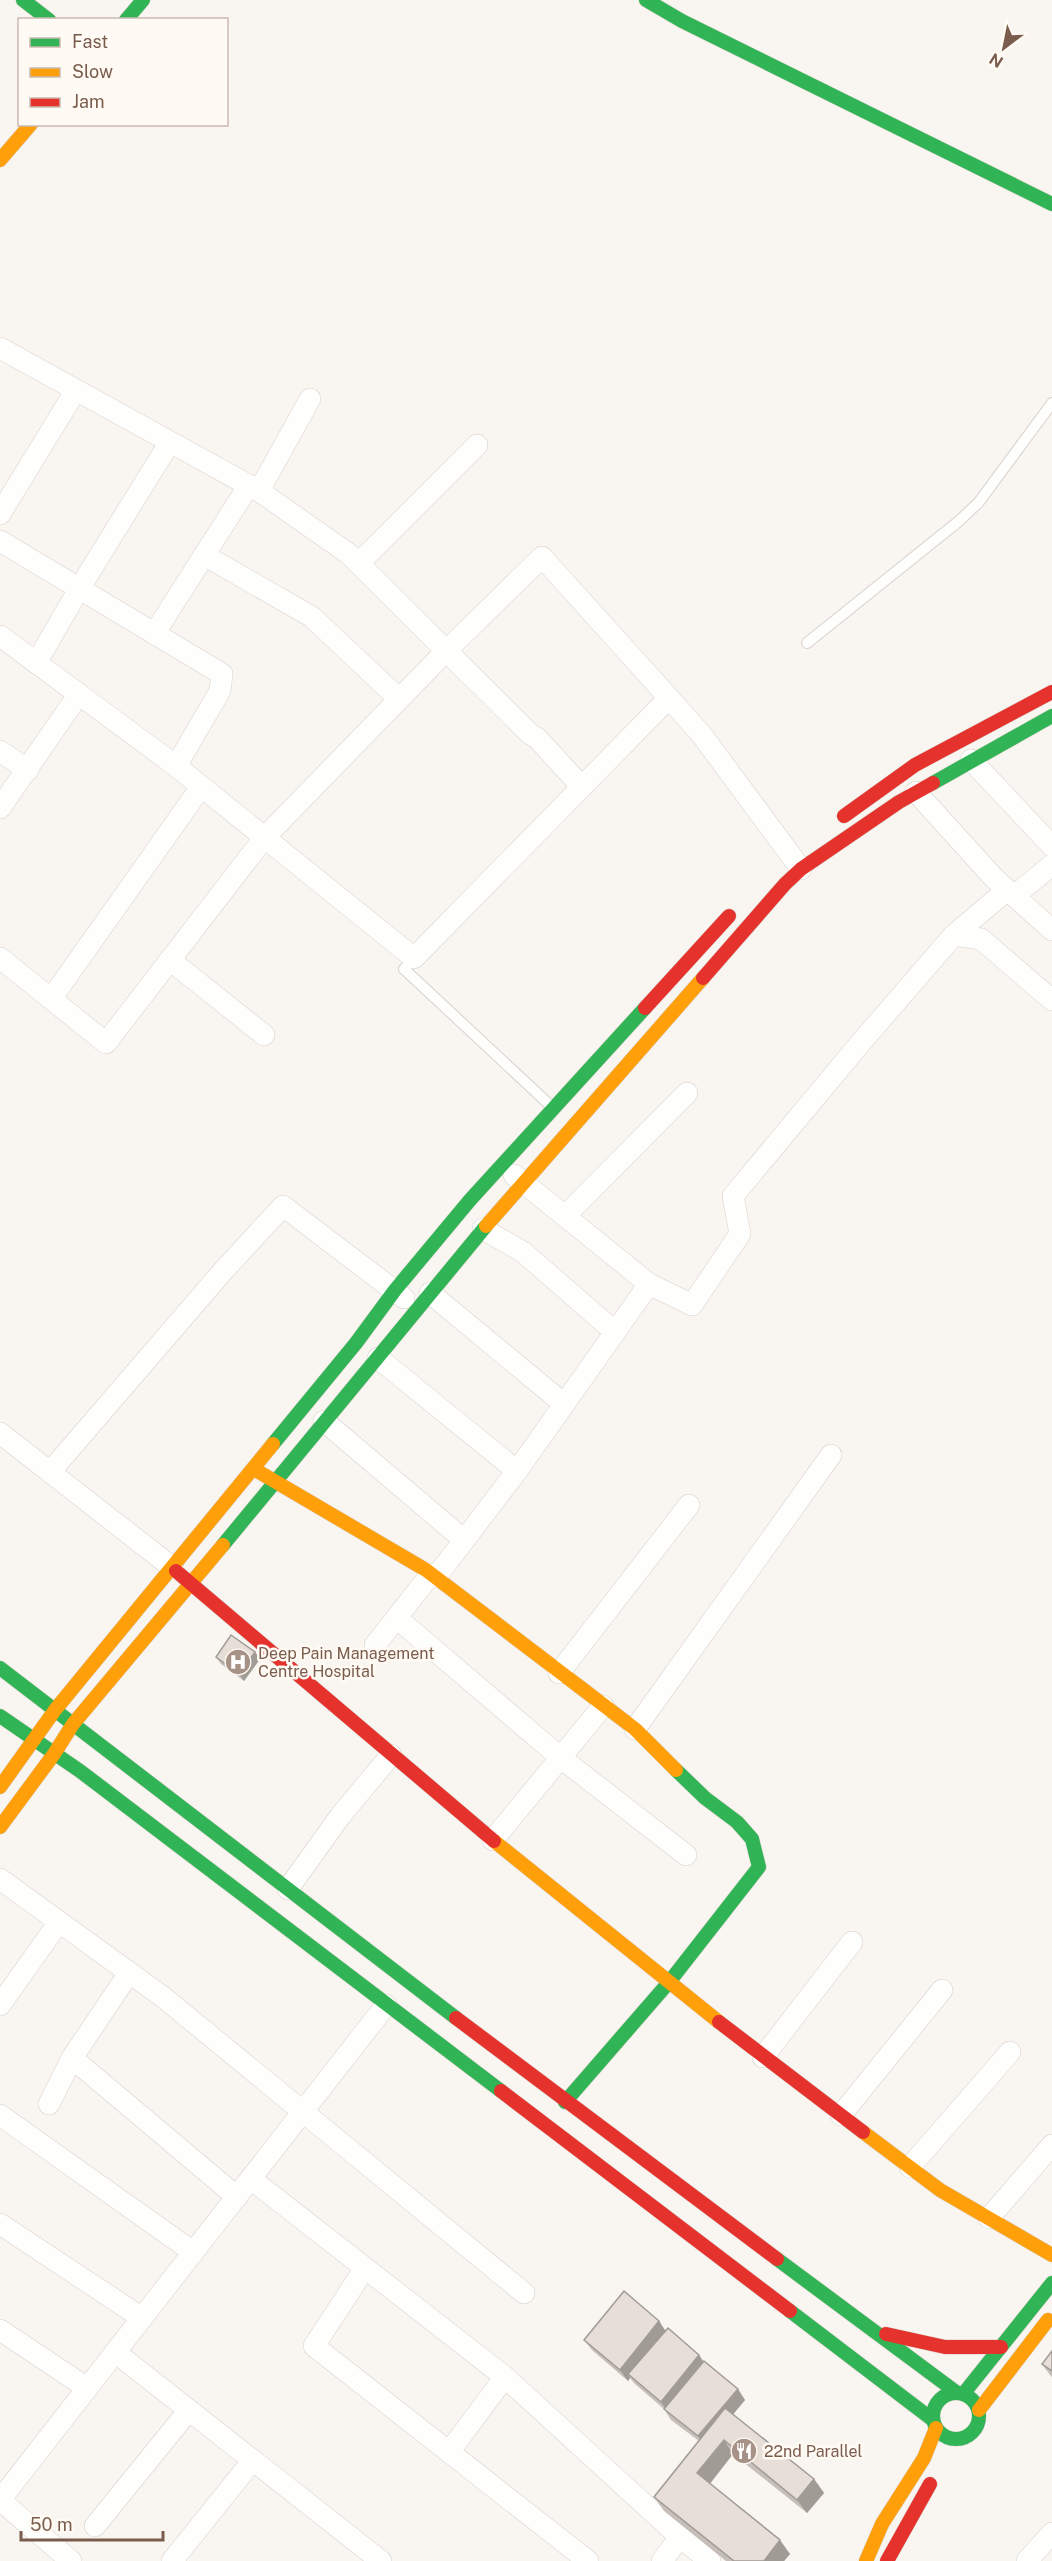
<svg xmlns="http://www.w3.org/2000/svg" width="1052" height="2561" font-family="'Public Sans',sans-serif">
	<style>
		.lines { fill: none; stroke-linecap: round; stroke-linejoin: round }
		.lane-casing { stroke: #d7d1cb; stroke-width: 12 }
		.street-casing { stroke: #d7d1cb; stroke-width: 22 }
		.fast-casing { stroke: #d9d2cb; stroke-width: 15 }
		.slow-casing { stroke: #d9d2cb; stroke-width: 15 }
		.jam-casing { stroke: #d9d2cb; stroke-width: 15 }
		.lane { stroke: #fefefd; stroke-width: 10 }
		.street { stroke: #fefefd; stroke-width: 21 }
		.fast { stroke: #30b455; stroke-width: 14 }
		.slow { stroke: #ff9f0a; stroke-width: 14 }
		.jam { stroke: #e5322d; stroke-width: 14 }
		.wall { fill: #c6bfb9 }
		.shaded-wall { fill: #a19b96 }
		.building { fill: #e6ded7; stroke: #a19b96; stroke-width: 1.5 }
		.labels { text-anchor: middle; stroke-width: 5; stroke-linejoin: round; paint-order: stroke }
		.poi-label { font-size: 16px; fill: #7a5c4d; stroke: #fffaf3; text-anchor: start }
	</style>
	<rect width="100%" height="100%" fill="#f9f5f0"/>
	<g class="lines">
		<g class="lane-casing">
			<g id="lane">
				<path d="M807,643l152,-122 20,-19 73,-99"/>
				<path d="M414,958l-10,11 148,138"/>
			</g>
		</g>
		<g class="street-casing">
			<g id="street">
				<path d="M0,348l259,143 51,-92"/>
				<path d="M259,491l90,63 181,180 7,4 45,49"/>
				<path d="M0,514l76,-124"/>
				<path d="M0,541l222,133 -2,17 -44,75 -176,-130"/>
				<path d="M204,555l108,62 87,82"/>
				<path d="M359,563l118,-118"/>
				<path d="M154,634l95,-149"/>
				<path d="M36,663l43,-74 91,-147"/>
				<path d="M0,751l28,19"/>
				<path d="M971,760l81,86"/>
				<path d="M176,766l238,192 255,-260 32,36 100,135"/>
				<path d="M916,792l78,86 58,52"/>
				<path d="M0,808l79,-114"/>
				<path d="M1014,896l38,-31"/>
				<path d="M954,935l53,-45"/>
				<path d="M0,958l106,85 158,-205 182,-187 96,-94 127,141"/>
				<path d="M170,960l94,75"/>
				<path d="M51,999l150,-212"/>
				<path d="M514,1175l135,109"/>
				<path d="M566,1215l121,-122"/>
				<path d="M483,1229l40,23 92,80"/>
				<path d="M430,1293l134,111"/>
				<path d="M378,1358l139,113"/>
				<path d="M324,1421l140,119"/>
				<path d="M0,1433l173,135"/>
				<path d="M50,1472l173,-201 60,-65 121,92"/>
				<path d="M436,1577l81,-106 132,-187 43,21 48,-71 -7,-38 130,-156 91,-105 27,4 71,61"/>
				<path d="M398,1619l163,139 125,97"/>
				<path d="M375,1645l56,-71"/>
				<path d="M559,1673l130,-168"/>
				<path d="M635,1729l196,-274"/>
				<path d="M493,1840l110,-134"/>
				<path d="M0,1879l163,118 361,296"/>
				<path d="M288,1889l53,-74 50,-60"/>
				<path d="M0,2005l59,-83"/>
				<path d="M763,2057l89,-115"/>
				<path d="M72,2058l165,139"/>
				<path d="M49,2104l23,-46 57,-85"/>
				<path d="M0,2115l193,137"/>
				<path d="M841,2115l101,-125"/>
				<path d="M910,2167l100,-115"/>
				<path d="M251,2179l254,198 175,160 30,24"/>
				<path d="M989,2218l63,-73"/>
				<path d="M0,2224l142,94"/>
				<path d="M365,2268l-51,78 274,215"/>
				<path d="M0,2330l87,58"/>
				<path d="M115,2352l266,209"/>
				<path d="M449,2452l56,-75"/>
				<path d="M0,2500l386,-495"/>
				<path d="M0,2500l71,61"/>
				<path d="M95,2526l94,-116"/>
				<path d="M172,2561l81,-101"/>
				<path d="M662,2561l18,-24"/>
				<path d="M1027,2561l25,-28"/>
			</g>
		</g>
		<g class="fast-casing">
			<g id="fast">
				<path d="M23,0l26,20"/>
				<path d="M646,0l36,21 370,183"/>
				<path d="M126,20l17,-20"/>
				<path d="M933,783l119,-67"/>
				<path d="M273,1444l83,-101 39,-53 75,-90 175,-192"/>
				<path d="M223,1545l263,-319"/>
				<path d="M0,1668l456,350"/>
				<path d="M0,1716l80,55 421,320"/>
				<path d="M565,2102l105,-121 89,-114 -7,-28 -15,-17 -32,-24 -29,-28"/>
				<path d="M777,2259l179,133"/>
				<path d="M790,2311l143,109"/>
				<circle cx="956" cy="2416" r="23"/>
				<path d="M964,2393l88,-110"/>
			</g>
		</g>
		<g class="slow-casing">
			<g id="slow">
				<path d="M0,160l31,-36"/>
				<path d="M486,1226l217,-248"/>
				<path d="M259,1472l167,98 209,159 41,41"/>
				<path d="M0,1787l55,-77 218,-266"/>
				<path d="M0,1827l54,-73 19,-30 150,-179"/>
				<path d="M494,1841l225,181"/>
				<path d="M863,2132l77,58 112,65"/>
				<path d="M979,2410l69,-90"/>
				<path d="M866,2561l16,-37 42,-66 12,-30"/>
			</g>
		</g>
		<g class="jam-casing">
			<g id="jam">
				<path d="M844,816l71,-51 137,-73"/>
				<path d="M703,978l82,-94 16,-15 98,-67 34,-19"/>
				<path d="M645,1008l84,-92"/>
				<path d="M176,1571l318,270"/>
				<path d="M456,2018l321,241"/>
				<path d="M719,2022l144,110"/>
				<path d="M501,2091l289,220"/>
				<path d="M886,2334l59,13h56"/>
				<path d="M887,2561l43,-77"/>
			</g>
		</g>
		<use href="#lane" class="lane"/>
		<use href="#street" class="street"/>
		<use href="#fast" class="fast"/>
		<use href="#slow" class="slow"/>
		<use href="#jam" class="jam"/>
	</g>
	<g class="wall">
		<path d="M255,1652l5,7 -16,22 -23,-17 -5,-7z"/>
		<path d="M659,2321l6,9 34,25 5,7 41,38 -12,14 81,65 10,14 -17,20 -74,-59 -23,30 80,70 -6,7h-58l-62,-50 -10,-14 45,-56 -28,-21 -7,-11 -29,-25 -5,-6 -2,3 -36,-31 -8,-10z"/>
		<path d="M1052,2351v26l-2,-2 -8,-11z"/>
	</g>
	<g class="shaded-wall">
		<path d="M255,1652l5,7 -16,22 -5,-7z"/>
		<path d="M659,2321l7,11 -38,42 2,4 -2,3 -8,-11z"/>
		<path d="M699,2355l7,11 -38,47 -7,-11z"/>
		<path d="M738,2389l7,11 -39,47 -8,-11z"/>
		<path d="M724,2440l9,14 -26,33 -10,-14z"/>
		<path d="M814,2479l10,14 -17,20 -10,-13z"/>
		<path d="M780,2540l10,14 -6,7h-20z"/>
	</g>
	<g class="building">
		<path d="M231,1635l24,17 -16,22 -23,-17z"/>
		<path d="M624,2291l35,30 -39,49 -36,-30z"/>
		<path d="M668,2328l31,27 -38,47 -33,-28z"/>
		<path d="M1052,2351v20l-10,-7z"/>
		<path d="M704,2361l34,28 -40,47 -34,-27z"/>
		<path d="M725,2408l89,71 -17,21 -73,-60 -27,33 83,67 -16,21h-30l-80,-64z"/>
	</g>
	<defs>
		<g id="hospital-disc" transform="scale(1.35)"><circle r="9.5" fill="#a69286" stroke="#fffaf3"/><path d="M-5-5h3v3.5h4V-5h3V5h-3V1.5h-4V5h-3Z" fill="#fff"/></g>
		<g id="restaurant-disc" transform="scale(1.35)"><circle r="9.5" fill="#a69286" stroke="#fffaf3"/><path d="M-5-6h1v4h1v-4h1v4h1v-4h1v5L-1.5 .5V6h-2V.5L-5-1ZM5-6V6H3V1.5H1.5Q1.5-4 5-6Z" fill="#fff"/></g>
	</defs>
	<g fill-rule="evenodd">
		<use href="#hospital-disc" x="238" y="1662"/>
		<use href="#restaurant-disc" x="744" y="2451"/>
	</g>
	<g class="labels">
		<g class="poi-label">
			<text x="258" y="1659">Deep Pain Management<tspan x="258" dy="18">Centre Hospital</tspan></text>
			<text x="764" y="2457">22nd Parallel</text>
		</g>
	</g>
	<rect x="18" y="18" width="210" height="108" fill="#fffaf3" stroke="#cabbb1" stroke-width="1.5"/>
	<rect x="30" y="38" width="30" height="9" fill="#30b455" stroke="#cabbb1" stroke-width="1.5"/>
	<text x="72" y="48" font-size="18" fill="#7a5c4d">Fast</text>
	<rect x="30" y="68" width="30" height="9" fill="#ff9f0a" stroke="#cabbb1" stroke-width="1.5"/>
	<text x="72" y="78" font-size="18" fill="#7a5c4d">Slow</text>
	<rect x="30" y="98" width="30" height="9" fill="#e5322d" stroke="#cabbb1" stroke-width="1.5"/>
	<text x="72" y="108" font-size="18" fill="#7a5c4d">Jam</text>
	<g transform="translate(1004 48) rotate(212)" stroke="#fffaf3" stroke-width="4.5" paint-order="stroke">
	<path d="M0-4.5L10 22L0 15L-10 22Z" fill="#7a5c4d"/>
	<text y="-9" font-size="16" font-weight="bold" text-anchor="middle" fill="#7a5c4d">N</text>
	</g>
	<path d="M21 2531v9h142v-9" fill="none" stroke="#7a5c4d" stroke-width="3"/>
	<text x="30" y="2531" font-size="18" fill="#7a5c4d" stroke="#fffaf3" stroke-width="4.5" paint-order="stroke">50 m</text>
</svg>
